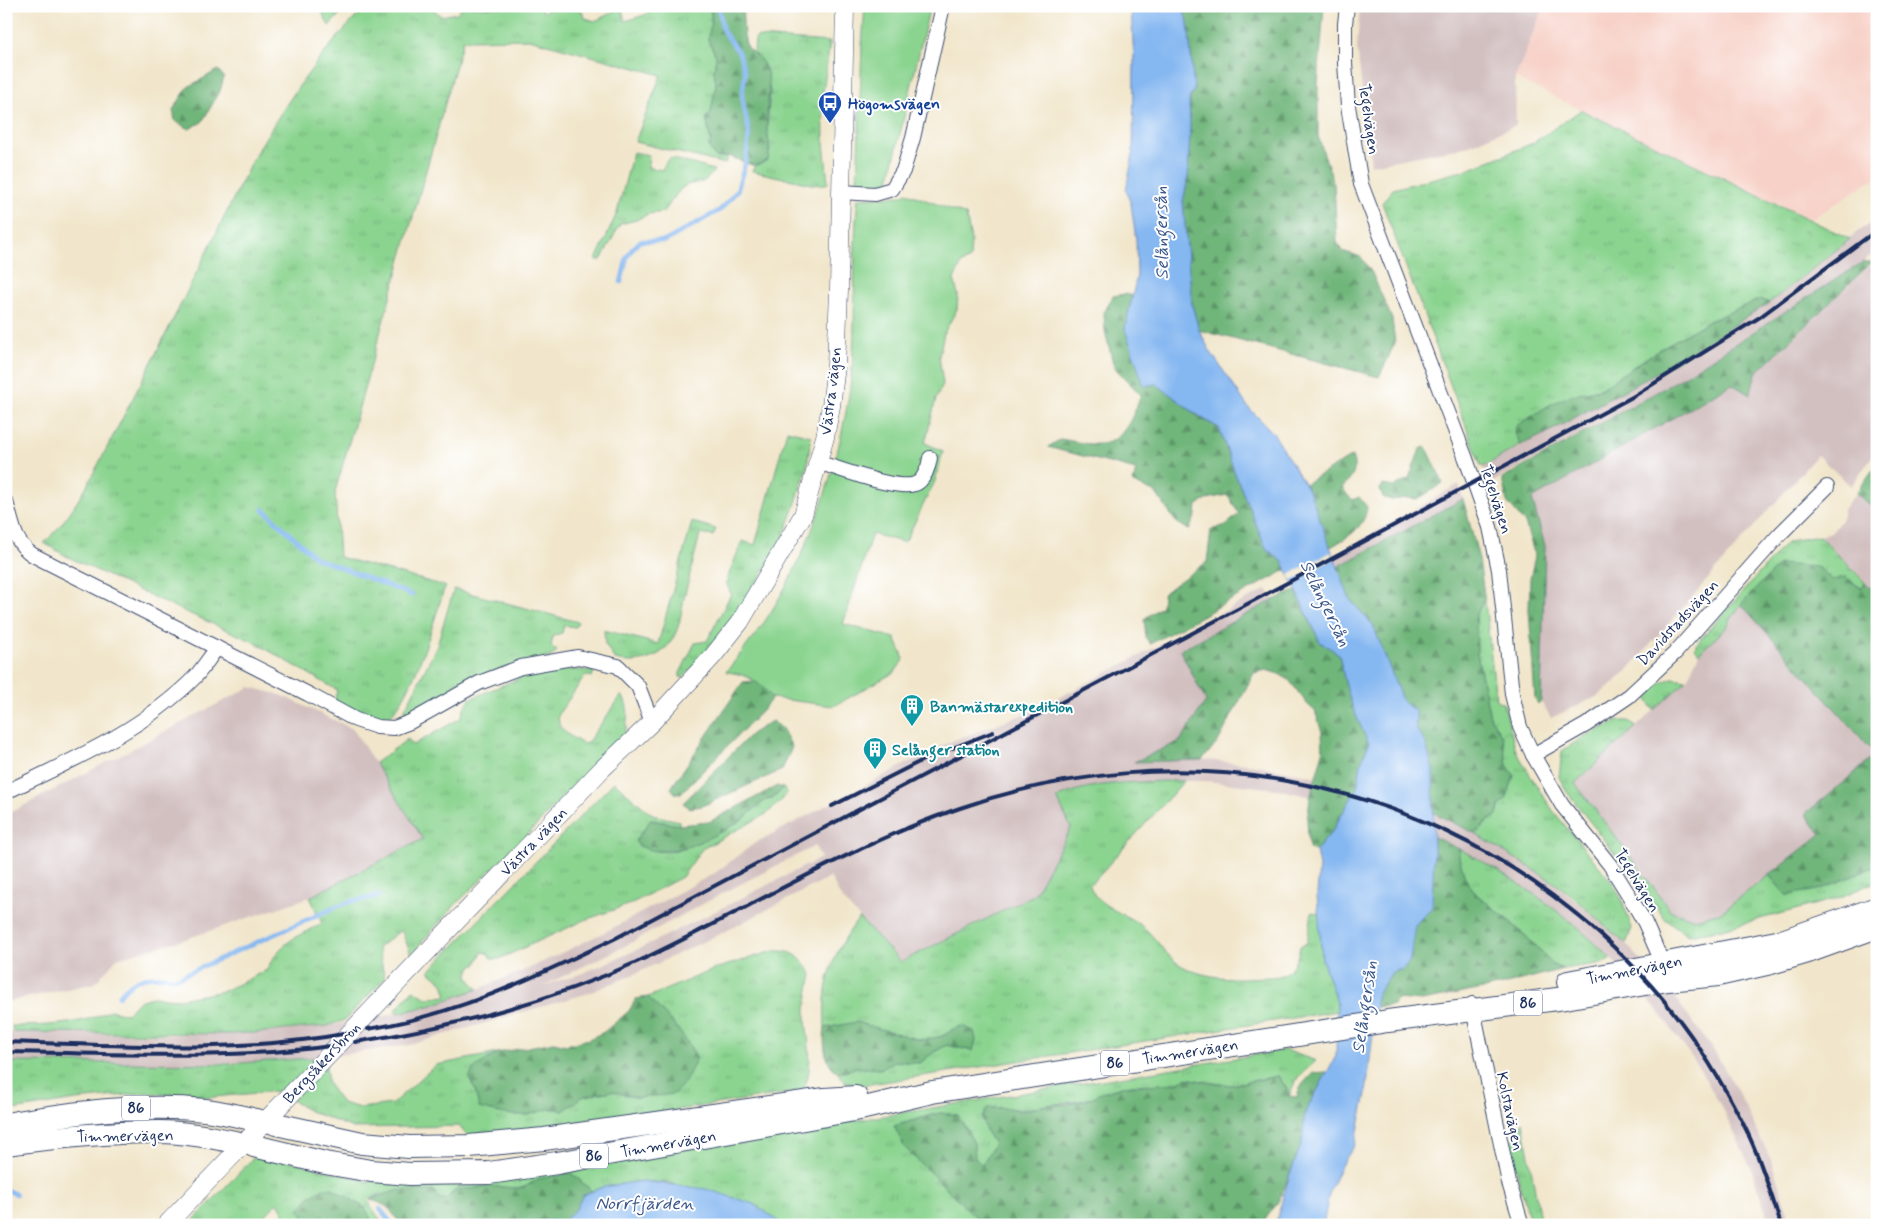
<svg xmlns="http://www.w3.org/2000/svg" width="1883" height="1231" font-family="Mynerve,sans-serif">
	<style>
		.built { fill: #f7d1c7 }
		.industrial { fill: #d2bfc0; fill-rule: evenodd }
		.grass { fill: url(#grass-tufts); stroke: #538277 }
		.forest { fill: url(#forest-firs); stroke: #46726c }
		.park { fill: #8bd490; stroke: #538277 }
		.water { fill: #85b7f1; stroke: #5073a8 }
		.pier { fill: #f1e6cb }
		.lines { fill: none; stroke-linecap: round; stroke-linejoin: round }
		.stream { stroke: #85b7f1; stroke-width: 4.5 }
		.minor-casing { stroke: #3b4a6e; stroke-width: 16 }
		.tertiary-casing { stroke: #3b4a6e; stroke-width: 19 }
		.primary-casing { stroke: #3b4a6e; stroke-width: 24 }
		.minor { stroke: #fff; stroke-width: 14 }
		.tertiary { stroke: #fff; stroke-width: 18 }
		.primary { stroke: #fff; stroke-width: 22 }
		.rail { stroke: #1b2f5e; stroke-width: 4 }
		.labels { text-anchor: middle; stroke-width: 4; stroke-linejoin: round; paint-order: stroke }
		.shield { fill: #fff; stroke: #5f6d8e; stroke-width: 1 }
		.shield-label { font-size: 15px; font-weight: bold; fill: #1b2f5e }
		.transit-label { font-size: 16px; font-weight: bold; fill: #164399; stroke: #fff; text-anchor: start }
		.street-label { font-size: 16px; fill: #1b2f5e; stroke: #fff }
		.culture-label { font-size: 16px; font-weight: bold; fill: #0d838f; stroke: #fff; text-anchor: start }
		.water-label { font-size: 18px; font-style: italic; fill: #3b588a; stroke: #fff }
	</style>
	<defs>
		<pattern id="grass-tufts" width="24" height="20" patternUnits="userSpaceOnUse" patternTransform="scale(1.25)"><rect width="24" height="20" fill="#8bd490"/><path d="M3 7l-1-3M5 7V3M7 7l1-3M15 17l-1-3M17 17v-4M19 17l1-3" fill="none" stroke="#77b67f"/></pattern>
		<pattern id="forest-firs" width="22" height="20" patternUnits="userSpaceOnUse" patternTransform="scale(1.25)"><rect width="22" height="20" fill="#70b67a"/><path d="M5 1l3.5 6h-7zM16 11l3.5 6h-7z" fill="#5b9467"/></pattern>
	</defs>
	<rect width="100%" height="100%" fill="#fff"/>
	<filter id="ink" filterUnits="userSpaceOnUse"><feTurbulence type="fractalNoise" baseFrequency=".02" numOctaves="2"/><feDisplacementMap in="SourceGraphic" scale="10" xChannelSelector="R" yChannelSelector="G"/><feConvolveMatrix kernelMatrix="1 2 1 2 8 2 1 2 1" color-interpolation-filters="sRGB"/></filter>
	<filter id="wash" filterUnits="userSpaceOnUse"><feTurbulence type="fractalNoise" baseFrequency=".0096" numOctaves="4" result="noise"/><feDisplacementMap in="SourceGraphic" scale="20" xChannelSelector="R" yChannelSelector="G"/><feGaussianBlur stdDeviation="1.12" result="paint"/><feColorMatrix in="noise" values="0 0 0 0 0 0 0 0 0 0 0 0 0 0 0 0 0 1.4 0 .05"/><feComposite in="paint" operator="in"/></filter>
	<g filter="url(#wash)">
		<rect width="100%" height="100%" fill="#f1e6cb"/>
		<path class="built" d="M1544,6h333v171l-66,42 -296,-141z"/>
		<g class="industrial">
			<path d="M1360,6h184l-29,72 1,47 -51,22 -94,18 -14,-118z"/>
			<path d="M1877,217v33l-14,12 -183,117 -189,104 -8,-16 146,-80 63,-39 122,-83z"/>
			<path d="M1877,259v191l-26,36 -34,-31 -190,216 -29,25 -47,22 -10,-17 4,-155 -8,-25 -5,-22 200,-116 18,12 6,-23z"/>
			<path d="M1459,484l4,15 -126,68 -4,-11z"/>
			<path d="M1856,493l21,19v81l-58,-57 12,-4 8,-9 4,-7v-7z"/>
			<path d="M1267,589l6,11 -93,50 26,51 -26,40 -44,20 71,-1 50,5 86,17 80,27 22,10 35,17 69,43 70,58 30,31 30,35 37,51 24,42 31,64 21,65h-22l-19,-57 -30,-62 -23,-40 -36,-50 -28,-34 -30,-30 -50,-43 -17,-13 -67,-41 -55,-26 -77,-26 -61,-14 -71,-8h-43l-53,4 -38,6 -15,7 14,30 -37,67 -134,67 -58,-63 -12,-22 -108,56 -83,39 -50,21 -180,52 -83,12 -50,5 -107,2 -163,-2v-30l164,3 85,-2 40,-3 32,-4 57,-10 45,-10 49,-17 52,-21 81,-39 104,-56 40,-30 168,-88 34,-16 80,-30zM815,846l6,12 -109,55 -82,40 -47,20 -40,13 78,-38 104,-56z"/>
			<path d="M1741,604l135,152 -71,58 17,19 -101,79 -26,7 -24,-8 -96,-128 112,-103 12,-27 26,-24z"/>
			<path d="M250,687l31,8 72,34 70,110 -113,58 -124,42 -69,19 -22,25 -89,19v-187z"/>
		</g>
		<g class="grass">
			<path d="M319,6h28l-18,20z"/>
			<path d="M367,6h63l11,10 16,-3 6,-7c9,0 41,3 47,0h30l3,6 11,-6h25l6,12 10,3 18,-9 3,-5 6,2 3,12 20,-6 9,-9h54l3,5v13l-3,15 8,17 -2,15 2,13 -5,28 -5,6 5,23 -2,6 9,11 10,-2 -3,8 -90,-22 26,-67 -132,-36 -66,1 -128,452 4,65 106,29c-10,31 -35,125 -65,137l-46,-20 3,-13 -83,-48 -84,-37 -102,-48 -24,-14c34,-32 53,-78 75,-118 46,-87 89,-176 133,-264 32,-57 69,-110 115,-155z"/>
			<path d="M757,37l73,5 -7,50 1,51 4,40 -7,2 -10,-1 -59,-13 3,-5 8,-3 7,-12 -3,-21 3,-39 -5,-24 -11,-15 1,-12z"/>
			<path d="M1581,110l269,129 -81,64 -8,-4 -50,21 -51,29 -60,40 -29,6 -56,38 6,12 -38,22 -2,-1 -99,-263 11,-14 77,-20 63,-26z"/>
			<path d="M633,152l16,3 -1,12 14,3 4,-8 4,-4 44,12c-13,21 -19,7 -33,19 -6,6 -12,16 -17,23l-16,2 -12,6 -16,4 -19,36h-5l21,-47z"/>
			<path d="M787,430l24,6 -4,31 -13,42 -11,29 -50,85 -50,55 -3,-1v-4l15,-30 12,-2 24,-47 -5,-12 16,-41 13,4z"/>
			<path d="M692,522l24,7 -3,7 -13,-2c-5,20 -10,40 -15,60 -3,12 -4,27 -9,38 -11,26 -35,34 -61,28l-10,-16 -1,-14 54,14z"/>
			<path d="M1819,536l47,47 -5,5 -16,-11 -12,3 -16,-13 -76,37 -16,25 -26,24 -4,-5 3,-6 88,-99 9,-3z"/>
			<path d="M454,589l124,33 -3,5 -11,-2 -2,8 -9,3 -2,10 6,5 -5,5 -146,63 -3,-5 2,-5 31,-61z"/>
			<path d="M1485,602l11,98 8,4 12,47 22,37 16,24 58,70 9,16 11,30 -6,16 -59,-52 -18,-13 -77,-47 7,-1 7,-8 11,-8 3,-10 6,-5 8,-25 -7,-10 -5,-29 -12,-19 -13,-63 -1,-40 7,-11z"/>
			<path d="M561,669l33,2 -2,6 -6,-2 -27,38c-4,17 12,23 24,31l4,-1 35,-48c8,13 6,23 3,38l-99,103 -70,68 -45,50 -10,-24 -23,18 7,30 -40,42 -18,6 -72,7 -28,1 -214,-2 -1,-6c29,0 74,-1 98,-16l17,4 12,-13 13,-4 28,2 44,-8 43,-21c12,-27 29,-34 55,-46l-12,-27 113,-58 -48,-76 33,-24 5,6 48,-27 3,-10 6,-9 54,-23z"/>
			<path d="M1672,678l15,2 -33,30 -7,-11 11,-15z"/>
			<path d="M1619,721h10l7,6 -61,56 96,128 24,8 26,-7 48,-37 17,20 77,-23 14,-8v17l-41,18 -114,30 -34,6 -23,-16 -98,-127 -8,-15 3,-26 23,-15z"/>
			<path d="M1163,781h21l-94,104c4,20 34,28 49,39 14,9 23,27 37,38 25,18 60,17 89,15 4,0 11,0 15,-1 12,-4 18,-18 20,-30l7,-3 5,-31 7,2 3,45 15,44v8l-479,75 -12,-3 -9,-11h8l11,-5 24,2 15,-8 25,2 14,-11 13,-7 25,6 -19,-22c-27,22 -49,3 -77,0 -17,-2 -34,-1 -51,-1 -3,-45 7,-74 34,-110l42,44 133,-67 37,-67 -14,-30c32,-16 71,-15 106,-17z"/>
			<path d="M614,782l35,30 8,4 22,5v4l-28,-5 -16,21 4,5 17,5 13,1 21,-6 54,-28 20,-17 11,-4 8,-9 4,4 -6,9 -15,13 -64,35 -20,28 -52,27 -45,16 -86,39h-7l-5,-6 -5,-1 -6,13h-4c-8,12 -2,14 6,24l-49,17 -31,7 -3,-2 18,-21 14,8 20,-2 -4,-13 -14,-12z"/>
			<path d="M1459,849c54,27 110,67 152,110l-8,4 -40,6 -10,-4 -21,-23 -26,-24 -29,-23 -12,-17 -6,-21z"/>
			<path d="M773,951c22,-1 26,5 39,23 -2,11 -5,23 -6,35 -1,28 11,56 -4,82l-259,39 -75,7 -9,-11 -106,2 -46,-18 -29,-19 -75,7 -56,-5 -71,7 -70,11v-49l221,2 98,-7 3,27 14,19 18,5 32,-4 44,-39 62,-12 -24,15 -5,11 6,10 4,19 49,7 25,-8 10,4 21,-15 28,-5 26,7 41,-68 -31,-33 67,-28z"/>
			<path d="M1285,1050l31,11 -18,16 -9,19 -2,-7 -9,-13 -47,9 -19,-2 -26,-5c-17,11 -41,4 -61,8 -14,3 -27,11 -41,14 -12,3 -25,3 -38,5 -15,3 -23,6 -38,3l-22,23 8,13 -12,22 -8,-8v-15l-16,-28 -18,-2 -46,13 106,99h-217l-29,-21 -85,-21 -27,-2 -39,6 -11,4 -17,-15 -37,3 -13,8 -8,1 -32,-2 -13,3h-15l-11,10 -67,-4 -11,4 6,13 11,13h-11l-9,-17 -33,-20 -26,33 5,4 -29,-2 3,-8 -7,-13 -22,23h-67l69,-72 109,28 461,-56z"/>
			<path d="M1523,1122l18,103h-10l-21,-79 6,-14z"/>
		</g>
		<g class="forest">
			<path d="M708,6h34l2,29 3,13c34,22 18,49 20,81 1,12 4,19 1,31l-13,6 -27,-10 -10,2 -5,-3 -4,-8 2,-6 -5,-23 5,-6 5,-28 -2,-13 2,-15 -8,-17 3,-15v-13z"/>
			<path d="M1181,6h143l-6,78v52l16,48 3,58 5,9 19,6 11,16 20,46 3,24 -16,34 -180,-47 -7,-25 -9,-104 5,-22 2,-81 4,-8 -6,-68z"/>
			<path d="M218,70l6,7 -4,14 -18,31 -13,7 -14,-8 -2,-11 15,-23z"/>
			<path d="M1863,262h9l-116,111 -6,22 -18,-11 -200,115 13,47 -4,155 -3,3 -3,-5 -6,-89 1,-31 5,-23 -10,-33 -18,-21 -5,-23 178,-100z"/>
			<path d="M1125,294l7,2 -7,33 31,55 20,14 24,20 19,10 17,48 30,72 17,14 3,8 -136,74 -4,-6 -2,-19 18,-13 1,-12c13,-12 30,-21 44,-32l4,-32 15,-5 13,-11 -11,-19 -17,3 -14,7 -1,10 -7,15 -13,-8 -20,-29 -23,-10 3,-13 -88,-23 13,-8c12,2 26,6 39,5 24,-1 34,-30 41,-49l-27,-28 -9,-36 -1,-18 9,-17z"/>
			<path d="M1761,299l8,4 -97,61 -127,70 -24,11 -6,-12 1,-7 35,-22 20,-9 29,-6 60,-40 51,-29z"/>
			<path d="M1425,447l4,5 14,31 -25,16 -12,-1 -15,2 -8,-3 -3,-8 3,-4 11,2 15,-8 11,-30z"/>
			<path d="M1352,456c5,14 2,22 -10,31l6,9 5,4 6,-3 8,10c-2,22 -21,31 -38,41l-19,-55 -5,-9z"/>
			<path d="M1877,464v48l-21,-19z"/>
			<path d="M1463,499l16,60 6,43 -2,1 -7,11 1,40 13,63 12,19 5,29 7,10 -8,25 -6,5 -3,10 -11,8 -7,8 -7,1 -38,-19 -8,-69 -10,-15v-16l-14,-12 -29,-76 -23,-25 -13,-33z"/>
			<path d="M1780,564l37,3 16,13 12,-3 16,11 5,-5 11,10v271l-14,8 -45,18 -32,5 -17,-20 52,-41 -16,-20 71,-59 -135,-151z"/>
			<path d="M1296,591l24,51 19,12c7,36 13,56 30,89l-8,20 -4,25 -24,42 -17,21 -7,-2 -2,-28 3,-23 13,-46 -1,-20 -7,-21 -7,-6 -19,-25 -10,-6 -13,-4 -12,3 -36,69 -16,18 -68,2 46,-21 26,-40 -26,-51 93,-50z"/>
			<path d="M756,681l6,4 10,13 -11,14 -81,82 -5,-1 -4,-5 72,-106z"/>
			<path d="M772,721l10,7 10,19 -10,23 -80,36 -12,2 -7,-5 68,-69z"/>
			<path d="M777,786l6,2c-8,9 -9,8 -18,13 -8,4 -14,12 -21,17 -23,16 -86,50 -109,23l16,-21 28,5 30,-3z"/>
			<path d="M1434,837l25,12v8l6,21 12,17 29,23 26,24 21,23 10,4 -60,16 -81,16 -25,-2 -4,6 -17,2v-11l16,-24 11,-3 7,-9 5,-35 16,-18z"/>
			<path d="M648,997c19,19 36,37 49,61l-12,24 -11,12 -36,4 -26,-7 -28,5 -21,15c-16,-6 -23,3 -38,4 -17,1 -30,-3 -46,-7l-4,-19 -6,-10 5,-11 24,-15 56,-11 12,3 23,-6 15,-7 25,-21 7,-12z"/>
			<path d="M856,1022l64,18 24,-4 9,-7 9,-3 12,5 2,9 -3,11 -26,-6 -13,7 -14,11 -25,-2 -15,8 -24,-2 -11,5h-8c-13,-11 -14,-28 -12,-44z"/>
			<path d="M1327,1072l-22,41 -3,30 -23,58 -18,24h-277l-79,-77 -11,-22 46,-13 18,2 16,28 1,15 7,7 12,-21 -8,-13 -4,-13 5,-10h21l13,3 27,-6 20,-1 19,-4 14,-7 25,-7 51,-3 9,-5 26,5 19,2 47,-9 9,13 2,7 8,1 3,-10 13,-14z"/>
			<path d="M569,1173l6,3 17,15 -9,4 -7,14 -11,11 -17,1 -11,4h-136l-13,-18 -17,-8 28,-9 36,1 3,8h8l11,-10h15l13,-3 32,2 8,-1 13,-8z"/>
			<path d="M323,1188h9l33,20 9,17h-63l-12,-15 11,-14z"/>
		</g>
		<g class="park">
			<path d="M865,6h65l-41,175 -15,4 -17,2 5,-142z"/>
			<path d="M907,193l59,22 5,25 -1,19 -8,4 -8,16 4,16 -1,14 -13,24 -5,23 4,28 -7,15 -11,44 18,8 -8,30 -29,59 -3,2 -31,-8 -29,90 52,14 9,21 -9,13 -61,34 -62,-8c-13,-17 -25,-24 -46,-26 12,-15 24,-30 35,-45 46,-66 78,-160 89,-240 8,-62 1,-126 8,-189l42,-2z"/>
		</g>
		<g class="water">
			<path d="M1131,6h50l7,16 6,68 -5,9 1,27 -2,53 -5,22 9,104 7,25 11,21 38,56 26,27 36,59 40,107 23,25 29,75 14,12v17l10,15 7,26 1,79 -2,58 -17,18 -5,35 -7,9 -11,3 -16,24v11l-10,87 -11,51 -15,22 -10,23 -7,35h-48l15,-51 12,-31 3,-30 31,-57 1,-53 -15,-44 -5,-64 2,-29 -3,-15 17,-21 24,-42 4,-25 8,-20c-17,-33 -23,-53 -30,-89l-19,-12 -37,-80 -17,-14 -30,-72 -17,-48c-23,-12 -42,-29 -63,-44l-12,2 -19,-57 12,-54 -1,-35 -5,-36 -5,-14 7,-36 1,-94z"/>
			<path d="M642,1181l64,8 48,15 29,21h-246l11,-4 17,-1 11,-11 7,-14 20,-8z"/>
		</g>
		<path class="pier" d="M1331,552l3,7 -42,22 -3,-6z"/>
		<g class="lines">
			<g class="stream">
				<path d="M621,282l6,-25 5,-8 8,-8h25l55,-31 17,-19 9,-31 3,-27 -7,-36 3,-24 -6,-20 -16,-22 -5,-25"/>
				<path d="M263,509l53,49 96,37"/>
				<path d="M119,996c17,-22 32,-21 58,-18l154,-69 18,-7 30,-6"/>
				<path d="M6,1190l10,4"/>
				<path d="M380,1209l13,16"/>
			</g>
		</g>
	</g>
	<g filter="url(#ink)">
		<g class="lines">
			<g class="minor-casing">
				<g id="minor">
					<path d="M1347,6l-2,18v39l3,43 13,78 105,275 24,68 9,43 13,124 8,33 13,28 29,50 48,60 20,32 15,26 20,46"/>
					<path d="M841,192l34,2 17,-5 11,-18 10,-33 30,-132"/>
					<path d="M819,463c21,5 77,28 96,21 9,-3 14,-18 15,-26"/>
					<path d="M6,502c7,22 7,40 27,53l275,139 48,26 21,7 17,1 16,-6 69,-39 42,-16 57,-10 40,9 20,20 14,36"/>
					<path d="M1533,755l53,-30 43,-29 46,-43 104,-118 48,-48"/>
					<path d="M6,792c67,-32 137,-62 190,-116 7,-8 14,-19 21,-28"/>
					<path d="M1472,1004l37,179 13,42"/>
				</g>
			</g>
			<g class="tertiary-casing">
				<path id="tertiary" d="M166,1225l437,-457 49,-46 61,-66 27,-34 63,-107 22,-78 6,-31 5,-40 3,-76 6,-284"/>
			</g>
			<g class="primary-casing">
				<g id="primary">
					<path d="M1568,982l214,-41 95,-33"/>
					<path d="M6,1124c65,-11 133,-21 199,-14 20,2 40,8 60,12"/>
					<path d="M276,1124l86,19 47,4 60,-1 75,-7 281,-40 31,-2"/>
					<path d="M6,1144c51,-7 103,-12 154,-12 28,0 57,6 84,12"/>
					<path d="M254,1146l71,17 46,8 39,3 79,-1 68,-10 303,-54 72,-17 456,-71 177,-23 103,-18 50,-5 53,-12 37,-11 69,-25"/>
				</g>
			</g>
			<use href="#minor" class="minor"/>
			<use href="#tertiary" class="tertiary"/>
			<use href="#primary" class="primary"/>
			<g class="rail">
				<path d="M832,806l93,-47 68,-27"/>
				<path d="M368,1029c89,-14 167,-52 248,-91l669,-354 349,-188 126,-79 117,-87"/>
				<path d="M6,1042c114,3 231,12 343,-9"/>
				<path d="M355,1042c98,-15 194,-40 284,-81 106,-50 210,-115 321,-153 216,-75 453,-34 627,115 47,40 89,87 122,140 20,32 41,70 53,105 7,19 13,38 19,57"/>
				<path d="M6,1052c110,1 223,9 332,-7"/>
			</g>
		</g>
	</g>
	<defs>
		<g id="bus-pin" transform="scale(1.25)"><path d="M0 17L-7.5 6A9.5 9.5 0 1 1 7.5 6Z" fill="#1a4fb4" stroke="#fff"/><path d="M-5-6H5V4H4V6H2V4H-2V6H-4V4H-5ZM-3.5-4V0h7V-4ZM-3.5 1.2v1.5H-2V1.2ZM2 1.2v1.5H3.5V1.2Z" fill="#fff"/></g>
		<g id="building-pin" transform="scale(1.25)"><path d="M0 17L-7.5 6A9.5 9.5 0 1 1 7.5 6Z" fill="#0f9aa8" stroke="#fff"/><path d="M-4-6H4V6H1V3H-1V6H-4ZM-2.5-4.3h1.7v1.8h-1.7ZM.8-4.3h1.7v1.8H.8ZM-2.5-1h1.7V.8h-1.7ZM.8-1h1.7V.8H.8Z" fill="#fff"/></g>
	</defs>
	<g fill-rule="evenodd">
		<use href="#bus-pin" x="830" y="103"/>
		<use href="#building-pin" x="912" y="706"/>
		<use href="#building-pin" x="875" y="749"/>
	</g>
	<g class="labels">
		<g class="shield">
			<rect x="1514" y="990.5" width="28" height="25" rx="4"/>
			<rect x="1101" y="1050.5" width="28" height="25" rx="4"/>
			<rect x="122" y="1095.5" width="28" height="25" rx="4"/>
			<rect x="580" y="1143.5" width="28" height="25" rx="4"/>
		</g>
		<g class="shield-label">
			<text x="1528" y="1008">86</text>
			<text x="1115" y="1068">86</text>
			<text x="136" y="1113">86</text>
			<text x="594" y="1161">86</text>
		</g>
		<g class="transit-label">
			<text x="848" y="109">Högomsvägen</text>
		</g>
		<g class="street-label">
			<text transform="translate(1370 119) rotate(82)" y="6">Tegelvägen</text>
			<text transform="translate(830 391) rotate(-83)" y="6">Västra vägen</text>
			<text transform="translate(1497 499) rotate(72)" y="6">Tegelvägen</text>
			<text transform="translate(1677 622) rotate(-47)" y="6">Davidstadsvägen</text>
			<text transform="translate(533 841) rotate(-46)" y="6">Västra vägen</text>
			<text transform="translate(1638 880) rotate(58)" y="6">Tegelvägen</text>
			<text transform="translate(1634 969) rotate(-11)" y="6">Timmervägen</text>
			<text transform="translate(1190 1051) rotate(-9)" y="6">Timmervägen</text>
			<text transform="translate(321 1062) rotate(-47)" y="6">Bergsåkersbron</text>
			<text transform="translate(1511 1111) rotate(78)" y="6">Kolstavägen</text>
			<text transform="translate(125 1135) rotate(-1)" y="6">Timmervägen</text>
			<text transform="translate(668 1143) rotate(-10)" y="6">Timmervägen</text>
		</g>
		<g class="culture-label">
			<text x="930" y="712">Banmästarexpedition</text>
			<text x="892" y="755">Selånger station</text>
		</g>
		<g class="water-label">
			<text transform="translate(1161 233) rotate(-91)" y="6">Selångersån</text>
			<text transform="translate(1326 603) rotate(64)" y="6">Selångersån</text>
			<text transform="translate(1364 1007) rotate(-82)" y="6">Selångersån</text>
			<text x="645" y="1209">Norrfjärden</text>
		</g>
	</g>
	<rect width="1883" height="1231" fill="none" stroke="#fff" stroke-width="25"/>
</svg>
